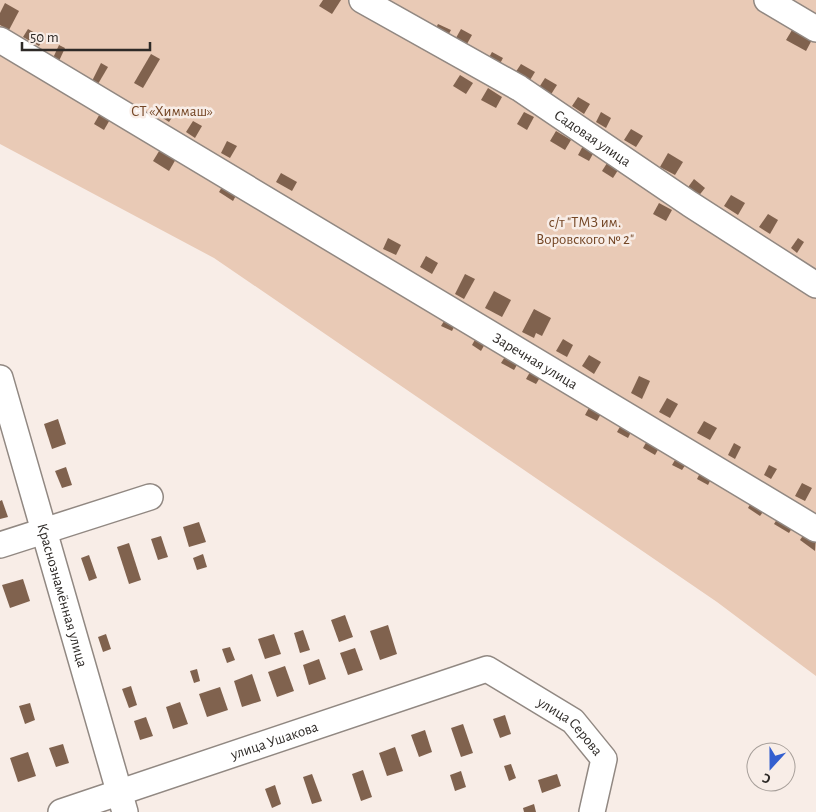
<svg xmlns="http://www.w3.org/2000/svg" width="816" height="812" font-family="'Alegreya Sans',sans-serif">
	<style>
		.green { fill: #e9cab6 }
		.building { fill: #80624e }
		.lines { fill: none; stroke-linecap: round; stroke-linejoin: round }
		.minor-casing { stroke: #918882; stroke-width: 28 }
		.minor { stroke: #fff; stroke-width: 25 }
		.labels { text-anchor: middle; stroke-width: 5; stroke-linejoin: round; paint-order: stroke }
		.park-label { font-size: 15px; fill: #744625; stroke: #f8ede7 }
		.street-label { font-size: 15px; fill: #2e2a27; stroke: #f8ede7 }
	</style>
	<rect width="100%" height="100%" fill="#f8ede7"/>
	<path class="green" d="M0,0h816v676l-99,-74 -503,-344 -214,-114z"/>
	<g class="building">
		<path d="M323,0h18l-9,14 -13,-8z"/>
		<path d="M5,3l14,8 -10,19 -9,-5v-12z"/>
		<path d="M438,24l13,6 -6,11 -12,-7z"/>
		<path d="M795,25l19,11 -8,15 -20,-11z"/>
		<path d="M28,29l16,9 -5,8 -16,-9z"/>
		<path d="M461,29l11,6 -9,16 -11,-6z"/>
		<path d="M59,45l6,3 -6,13 -6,-3z"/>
		<path d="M492,52l11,6 -6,11 -11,-6z"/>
		<path d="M151,54l9,5 -17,29 -9,-5z"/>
		<path d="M101,63l7,4 -10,17 -6,-3z"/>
		<path d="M521,64l14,8 -8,13 -14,-9z"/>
		<path d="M460,75l13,8 -7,11 -13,-8z"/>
		<path d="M545,78l12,7 -7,11 -12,-7z"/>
		<path d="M488,88l14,9 -6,11 -15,-8z"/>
		<path d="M578,97l12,7 -6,10 -12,-8z"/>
		<path d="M161,104l14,9 -6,9 -14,-9z"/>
		<path d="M102,110l10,6 -8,14 -10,-6z"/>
		<path d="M524,112l10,5 -7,13 -10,-6z"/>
		<path d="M601,112l10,6 -5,10 -10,-6z"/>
		<path d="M193,121l9,5 -7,12 -9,-6z"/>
		<path d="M631,129l12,7 -7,11 -12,-7z"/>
		<path d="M556,131l15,9 -6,10 -15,-9z"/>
		<path d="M227,141l10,5 -7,12 -9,-5z"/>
		<path d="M164,143l16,9 -11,19 -16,-10z"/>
		<path d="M583,146l11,6 -5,9 -11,-6z"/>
		<path d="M668,153l15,9 -8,13 -15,-8z"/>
		<path d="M609,160l11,7 -7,11 -11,-7z"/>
		<path d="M281,173l16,9 -5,9 -16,-9z"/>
		<path d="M694,179l11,9 -8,10 -11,-8z"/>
		<path d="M225,182l14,8 -6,11 -14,-9z"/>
		<path d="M731,195l14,8 -7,12 -14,-9z"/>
		<path d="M659,203l13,7 -6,11 -13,-7z"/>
		<path d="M768,214l10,6 -8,14 -11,-7z"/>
		<path d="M388,238l13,7 -5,10 -13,-6z"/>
		<path d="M798,238l6,4 -7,11 -6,-5z"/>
		<path d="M426,256l12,7 -6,11 -12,-7z"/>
		<path d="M465,274l10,5 -11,20 -9,-5z"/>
		<path d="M494,291l17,9 -9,17 -17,-9z"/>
		<path d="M534,309l17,9 -9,18 -6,-3 -2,5 -12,-6z"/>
		<path d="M446,318l10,5 -4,8 -11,-5z"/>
		<path d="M477,336l9,6 -5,9 -9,-6z"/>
		<path d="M563,339l10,6 -6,12 -11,-6z"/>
		<path d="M508,352l12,8 -6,10 -13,-7z"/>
		<path d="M589,355l12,7 -7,12 -12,-8z"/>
		<path d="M534,365l10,6 -8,13 -10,-5z"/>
		<path d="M639,376l11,5 -8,18 -11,-6z"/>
		<path d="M667,398l11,6 -8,14 -11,-6z"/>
		<path d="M591,404l12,6 -6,11 -12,-6z"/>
		<path d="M58,419l8,25 -14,5 -8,-25z"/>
		<path d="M704,421l13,7 -7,12 -13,-7z"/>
		<path d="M621,425l11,5 -4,8 -11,-6z"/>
		<path d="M648,439l12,7 -5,9 -12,-7z"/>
		<path d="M734,443l7,4 -6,12 -7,-4z"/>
		<path d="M678,455l10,6 -6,9 -10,-5z"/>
		<path d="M769,465l8,4 -6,10 -7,-4z"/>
		<path d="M66,467l6,18 -10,3 -7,-17z"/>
		<path d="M701,471l11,6 -4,8 -11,-6z"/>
		<path d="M802,483l10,5 -7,13 -10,-5z"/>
		<path d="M2,500l6,17 -8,2v-18z"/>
		<path d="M752,501l13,8 -5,7 -12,-8z"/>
		<path d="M779,516l15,9 -5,8 -15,-9z"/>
		<path d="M199,522l7,20 -17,5 -6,-20z"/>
		<path d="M807,530l9,6 -1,15 -15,-11z"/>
		<path d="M161,536l7,21 -10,3 -7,-21z"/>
		<path d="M129,543l12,37 -12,4 -12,-37z"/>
		<path d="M203,554l4,13 -10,3 -4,-12z"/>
		<path d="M89,555l8,23 -8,3 -8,-23z"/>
		<path d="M23,579l7,22 -20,7 -8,-23z"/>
		<path d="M345,615l8,22 -14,5 -8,-22z"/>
		<path d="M388,625l9,29 -17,6 -10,-29z"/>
		<path d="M303,630l7,20 -10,3 -6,-20z"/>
		<path d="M106,634l5,15 -8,3 -5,-15z"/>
		<path d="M274,634l7,20 -16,5 -7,-20z"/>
		<path d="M230,647l5,13 -8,3 -5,-14z"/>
		<path d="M355,648l8,22 -15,5 -8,-22z"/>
		<path d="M319,659l7,20 -17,6 -6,-20z"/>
		<path d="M285,666l9,25 -17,6 -9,-25z"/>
		<path d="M197,669l3,12 -6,2 -4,-12z"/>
		<path d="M252,674l9,27 -19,6 -8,-26z"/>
		<path d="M131,686l6,19 -8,3 -7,-19z"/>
		<path d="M220,687l8,23 -21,7 -8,-23z"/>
		<path d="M180,702l8,22 -15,5 -7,-22z"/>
		<path d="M30,703l5,17 -10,4 -6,-18z"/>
		<path d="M505,715l6,19 -11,4 -7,-19z"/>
		<path d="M146,717l7,19 -13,4 -6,-19z"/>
		<path d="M463,724l10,29 -12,4 -10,-29z"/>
		<path d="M425,730l7,22 -13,5 -8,-22z"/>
		<path d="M63,744l6,19 -13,4 -7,-19z"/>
		<path d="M395,747l8,24 -16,5 -8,-23z"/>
		<path d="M28,752l8,24 -18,6 -8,-24z"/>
		<path d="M511,764l5,14 -7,3 -5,-15z"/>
		<path d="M363,770l9,27 -11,4 -9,-27z"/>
		<path d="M461,771l5,16 -11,4 -5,-16z"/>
		<path d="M312,774l10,27 -10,3 -9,-27z"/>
		<path d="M557,774l4,12 -19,7 -4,-13z"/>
		<path d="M275,785l6,19 -9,4 -7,-19z"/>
		<path d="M534,804l2,8h-12l-1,-4z"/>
	</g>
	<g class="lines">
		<g class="minor-casing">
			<g id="minor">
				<path id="s1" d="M362,0l157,88 171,116 126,81"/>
				<path d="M767,0l49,29"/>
				<path id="s2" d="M0,40l816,489"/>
				<path id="s3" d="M0,378l125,434"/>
				<path d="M0,545l150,-48"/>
				<path id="s4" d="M61,812l426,-143 86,52 31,38 -12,53"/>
			</g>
		</g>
		<use href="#minor" class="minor"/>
	</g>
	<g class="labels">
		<g class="park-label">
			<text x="172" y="116">СТ «Химмаш»</text>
			<text x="585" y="227">с/т "ТМЗ им.<tspan x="585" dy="17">Воровского № 2"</tspan></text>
		</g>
		<g class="street-label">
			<text dy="5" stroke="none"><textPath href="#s1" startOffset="269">Садовая улица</textPath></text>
			<text dy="5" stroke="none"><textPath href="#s2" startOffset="624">Заречная улица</textPath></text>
			<text dy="5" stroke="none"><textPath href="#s3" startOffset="226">Краснознамённая улица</textPath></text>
			<text dy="5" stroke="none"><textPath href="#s4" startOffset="551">улица Серова</textPath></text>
			<text dy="5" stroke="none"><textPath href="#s4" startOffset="225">улица Ушакова</textPath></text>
		</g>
	</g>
	<g transform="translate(771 767) rotate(201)"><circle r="24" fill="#f8ede7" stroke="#a79f9a"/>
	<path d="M0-4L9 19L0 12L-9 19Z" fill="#345fcf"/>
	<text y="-8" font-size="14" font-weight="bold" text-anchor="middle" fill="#2e2a27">С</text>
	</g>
	<path d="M22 42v8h128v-8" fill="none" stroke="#2e2a27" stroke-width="2.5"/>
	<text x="30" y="42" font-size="15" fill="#2e2a27" stroke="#f8ede7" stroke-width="4" paint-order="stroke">50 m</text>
</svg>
